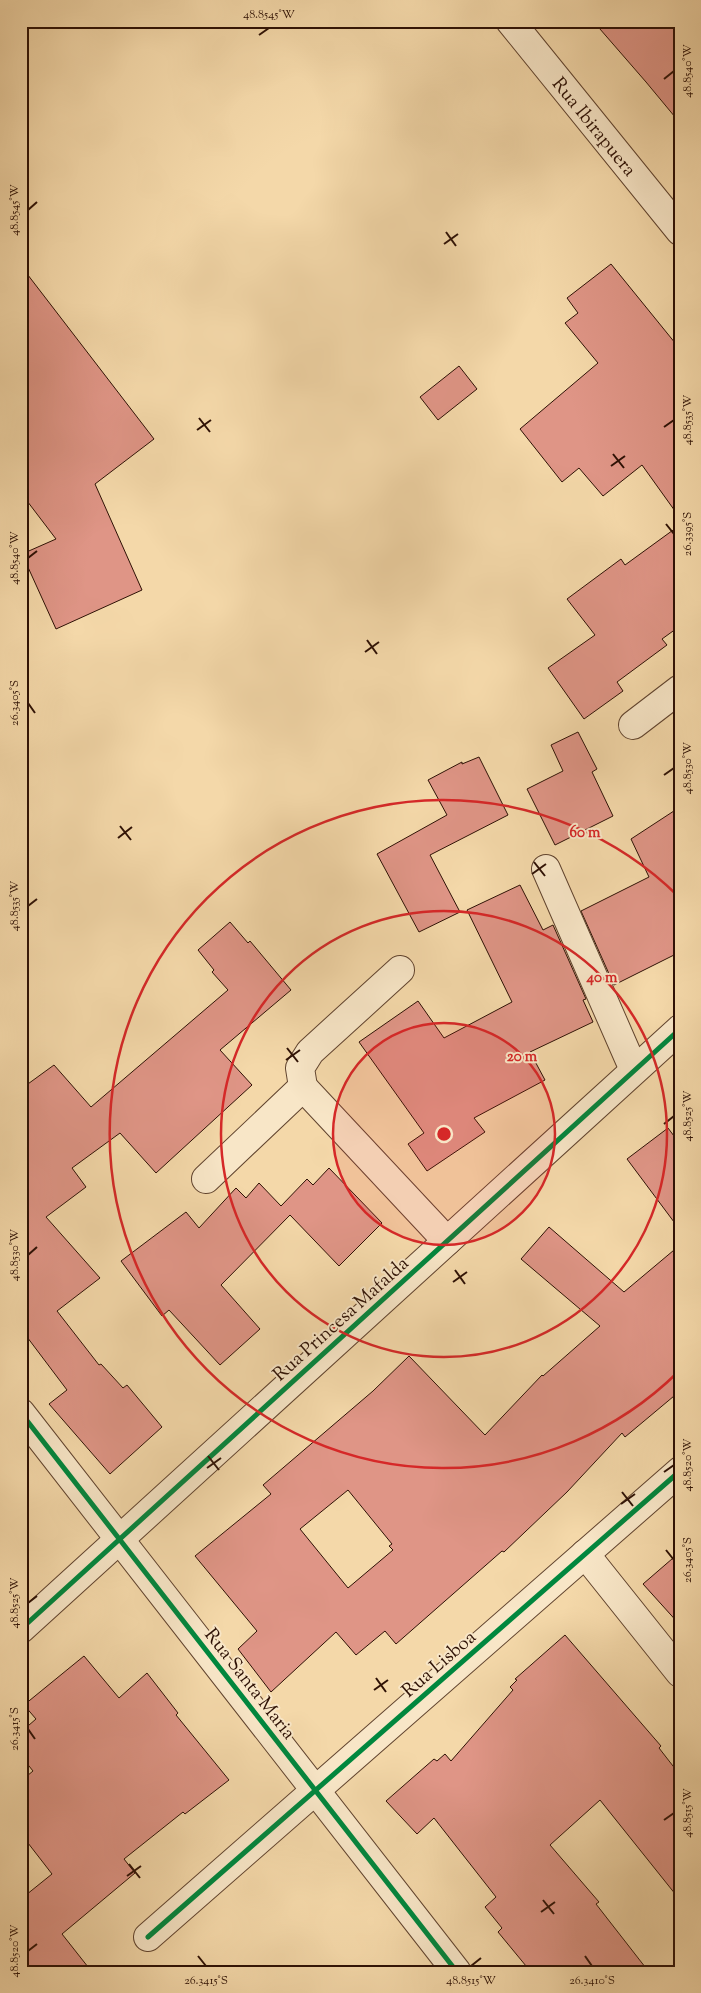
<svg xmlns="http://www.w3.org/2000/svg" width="701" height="1993" font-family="'Sorts Mill Goudy',serif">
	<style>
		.building { fill: #df9586; stroke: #2e1105; fill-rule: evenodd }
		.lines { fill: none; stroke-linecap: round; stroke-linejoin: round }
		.minor-casing { stroke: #60432e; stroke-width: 30 }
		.tertiary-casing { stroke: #60432e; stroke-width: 30 }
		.minor { stroke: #f8e6c7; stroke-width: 28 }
		.tertiary { stroke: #f8e6c7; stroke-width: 28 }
		.cycleway-casing { stroke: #f8e6c7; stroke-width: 8 }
		.cycleway { stroke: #00873e; stroke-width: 5 }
		.ticks { fill: none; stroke: #2e1105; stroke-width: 2 }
		.ring { fill: none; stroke: #d62828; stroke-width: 2.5 }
		.labels { text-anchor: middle; stroke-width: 4; stroke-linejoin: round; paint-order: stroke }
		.street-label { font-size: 19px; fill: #2e1105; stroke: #f8e6c7 }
		.centre { fill: #d62828; stroke: #f8e6c7; stroke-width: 2.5 }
		.ring-label { font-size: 15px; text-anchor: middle; font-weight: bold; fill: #d62828; stroke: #f8e6c7; stroke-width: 4; stroke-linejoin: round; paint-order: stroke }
		.neatline { fill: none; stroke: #2e1105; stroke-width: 2 }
		.ticks-label { font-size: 12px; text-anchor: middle; fill: #2e1105 }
	</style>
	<rect width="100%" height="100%" fill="#f4d8a9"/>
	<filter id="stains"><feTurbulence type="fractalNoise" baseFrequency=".004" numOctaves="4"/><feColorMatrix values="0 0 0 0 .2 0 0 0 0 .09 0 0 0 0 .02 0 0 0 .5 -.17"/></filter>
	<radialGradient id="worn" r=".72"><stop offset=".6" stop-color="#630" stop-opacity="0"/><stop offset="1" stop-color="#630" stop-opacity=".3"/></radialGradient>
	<g class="building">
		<path d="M593,21h87v102l-34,-41z"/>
		<path d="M611,264l69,85v169l-38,-53 -39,31 -24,-28 -17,14 -42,-53 78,-66 -33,-40 13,-10 -11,-15z"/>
		<path d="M21,266l133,173 -59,45 47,106 -86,39 -34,-75 34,-15 -35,-46z"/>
		<path d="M459,366l18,23 -39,31 -18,-23z"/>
		<path d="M680,525v101l-18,13 5,6 -50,37 6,9 -39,28 -36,-51 47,-33 -28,-36 54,-40 4,6z"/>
		<path d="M578,732l19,37 -5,3 21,44 -58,29 -28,-56 36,-18 -12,-26z"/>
		<path d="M479,757l29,58 -78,40 30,57 -41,20 -42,-78 70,-39 -19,-35 34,-18v2z"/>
		<path d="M680,807v145l-66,33 -33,-74 68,-34 -18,-38z"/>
		<path d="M520,885l23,45 10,-5 33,74 -3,1 10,22 -63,30 15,28 -71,38 11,14 -58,39 -19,-27 16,-11 -65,-91 59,-41 26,37 68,-36 -45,-92z"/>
		<path d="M230,922l18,21 2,-2 41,49 -71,60 32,35 -96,88 -36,-40 -48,35 14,19 -40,30 54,61 -43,33 42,54 2,-1 22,24 4,-3 35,42 -52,47 -61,-70 18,-14 -46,-61v-240l33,-24 37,42 137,-117 -16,-18 2,-2 -16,-20z"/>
		<path d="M668,1128l12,16v86l-53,-71z"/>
		<path d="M329,1168l53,55 -43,43 -49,-51 -69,70 39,44 -40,36 -51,-55 -7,6 -41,-55 65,-49 13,16 37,-40 10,10 13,-15 22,23 26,-27 6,6z"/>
		<path d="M549,1227l75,65 56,-47v146l-55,46 -3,-4 -55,59 -63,60 -2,-1 -106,93 -11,-13 -29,24 -20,-23 -65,60 -33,-43 19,-18 -62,-75 76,-62 -8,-9 110,-94 36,-35 76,79 57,-60 1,1 57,-50 -79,-67zM348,1490l44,54 -3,2 4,4 -45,38 -48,-59z"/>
		<path d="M680,1552v73l-37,-41z"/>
		<path d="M565,1635l96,111 -2,2 21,27v125l-80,-100 -50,45 49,57 -3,2 53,68h-118l-33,-40 4,-4 -17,-21 11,-10 -62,-79 -17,16 -31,-33 48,-42 3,2 8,-7 6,7 62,-71 -3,-3 7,-7 -2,-1z"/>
		<path d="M84,1656l35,42 28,-25 31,40 -2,2 53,65 -44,34 -2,-2 -59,47 11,14 -73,61 30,38h-71v-73l31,-25 -31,-40v-53l12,-10 -12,-15v-24l15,-13 -12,-14z"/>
	</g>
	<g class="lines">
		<g class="minor-casing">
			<g id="minor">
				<path d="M633,725l47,-36"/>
				<path d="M546,869l88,201"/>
				<path d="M303,1087l144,154"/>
				<path d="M206,1179l97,-92 -3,-19 10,-16 90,-82"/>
				<path d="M21,1413l436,559"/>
				<path d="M585,1554l95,119"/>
				<path d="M21,1629l659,-600"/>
				<path d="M148,1937l532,-466"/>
			</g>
		</g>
		<g class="tertiary-casing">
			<path id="tertiary" d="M510,21l170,210"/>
		</g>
		<use href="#minor" class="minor"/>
		<use href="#tertiary" class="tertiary"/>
		<g class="cycleway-casing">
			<g id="cycleway">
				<path d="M21,1413l436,559"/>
				<path d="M21,1629l659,-600"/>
				<path d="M148,1937l532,-466"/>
			</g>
		</g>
		<use href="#cycleway" class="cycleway"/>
	</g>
	<path class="ticks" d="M259,35l10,-7M664,79l10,-8M28,210l9,-8M446,232l10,14M444,244l14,-10M199,418l11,14M664,427l10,-7M197,430l14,-10M613,454l11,14M611,466l14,-10M666,524l8,10M28,558l9,-7M367,640l10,14M365,652l14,-10M28,703l7,10M664,775l10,-7M120,826l11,14M118,838l14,-11M534,862l11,14M532,874l14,-10M28,906l9,-7M287,1048l11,14M286,1060l14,-10M664,1124l10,-8M28,1255l9,-8M455,1270l10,14M453,1282l14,-10M208,1456l11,14M207,1468l14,-10M664,1472l10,-7M622,1492l11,14M621,1504l14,-10M666,1550l8,10M28,1603l9,-7M376,1678l10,14M374,1690l14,-10M28,1729l7,10M664,1820l10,-7M129,1864l11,14M127,1876l14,-10M543,1900l11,14M541,1912l14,-10M28,1951l9,-7M198,1956l8,10M585,1956l7,10M471,1966l10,-8"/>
	<circle cx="444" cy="1134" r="111" fill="#d62828" fill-opacity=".12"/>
	<g class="ring">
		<circle cx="444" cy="1134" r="111"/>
		<circle cx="444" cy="1134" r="223"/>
		<path d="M678 1372A334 334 0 1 1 678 896"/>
	</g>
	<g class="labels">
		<g class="street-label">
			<text transform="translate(595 126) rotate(51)" y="7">Rua Ibirapuera</text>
			<text transform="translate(340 1318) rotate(-42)" y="7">Rua Princesa Mafalda</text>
			<text transform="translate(438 1663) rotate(-41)" y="7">Rua Lisboa</text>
			<text transform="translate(251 1683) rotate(52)" y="7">Rua Santa Maria</text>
		</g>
	</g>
	<circle cx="444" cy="1134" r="8" class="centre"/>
	<g class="ring-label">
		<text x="585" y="837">60 m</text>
		<text x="602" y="982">40 m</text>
		<text x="522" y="1061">20 m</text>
	</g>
	<rect width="701" height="1993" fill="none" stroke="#f4d8a9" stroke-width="55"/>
	<rect x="28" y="28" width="646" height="1938" class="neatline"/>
	<g class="ticks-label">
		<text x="269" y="18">48.8545°W</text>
		<text transform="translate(687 71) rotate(-90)" y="4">48.8540°W</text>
		<text transform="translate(14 210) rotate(-90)" y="4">48.8545°W</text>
		<text transform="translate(687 420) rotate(-90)" y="4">48.8535°W</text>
		<text transform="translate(687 534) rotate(-90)" y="4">26.3395°S</text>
		<text transform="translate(14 558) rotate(-90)" y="4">48.8540°W</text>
		<text transform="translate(14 703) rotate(-90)" y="4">26.3405°S</text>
		<text transform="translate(687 768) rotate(-90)" y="4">48.8530°W</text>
		<text transform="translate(14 906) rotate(-90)" y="4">48.8535°W</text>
		<text transform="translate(687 1116) rotate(-90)" y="4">48.8525°W</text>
		<text transform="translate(14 1255) rotate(-90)" y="4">48.8530°W</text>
		<text transform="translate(687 1465) rotate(-90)" y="4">48.8520°W</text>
		<text transform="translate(687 1560) rotate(-90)" y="4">26.3405°S</text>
		<text transform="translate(14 1603) rotate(-90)" y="4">48.8525°W</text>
		<text transform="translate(14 1729) rotate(-90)" y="4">26.3415°S</text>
		<text transform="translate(687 1813) rotate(-90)" y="4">48.8515°W</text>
		<text transform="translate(14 1951) rotate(-90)" y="4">48.8520°W</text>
		<text x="206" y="1984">26.3415°S</text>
		<text x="471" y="1984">48.8515°W</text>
		<text x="592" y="1984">26.3410°S</text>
	</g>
	<rect width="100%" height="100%" filter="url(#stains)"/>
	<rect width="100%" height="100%" fill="url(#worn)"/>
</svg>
